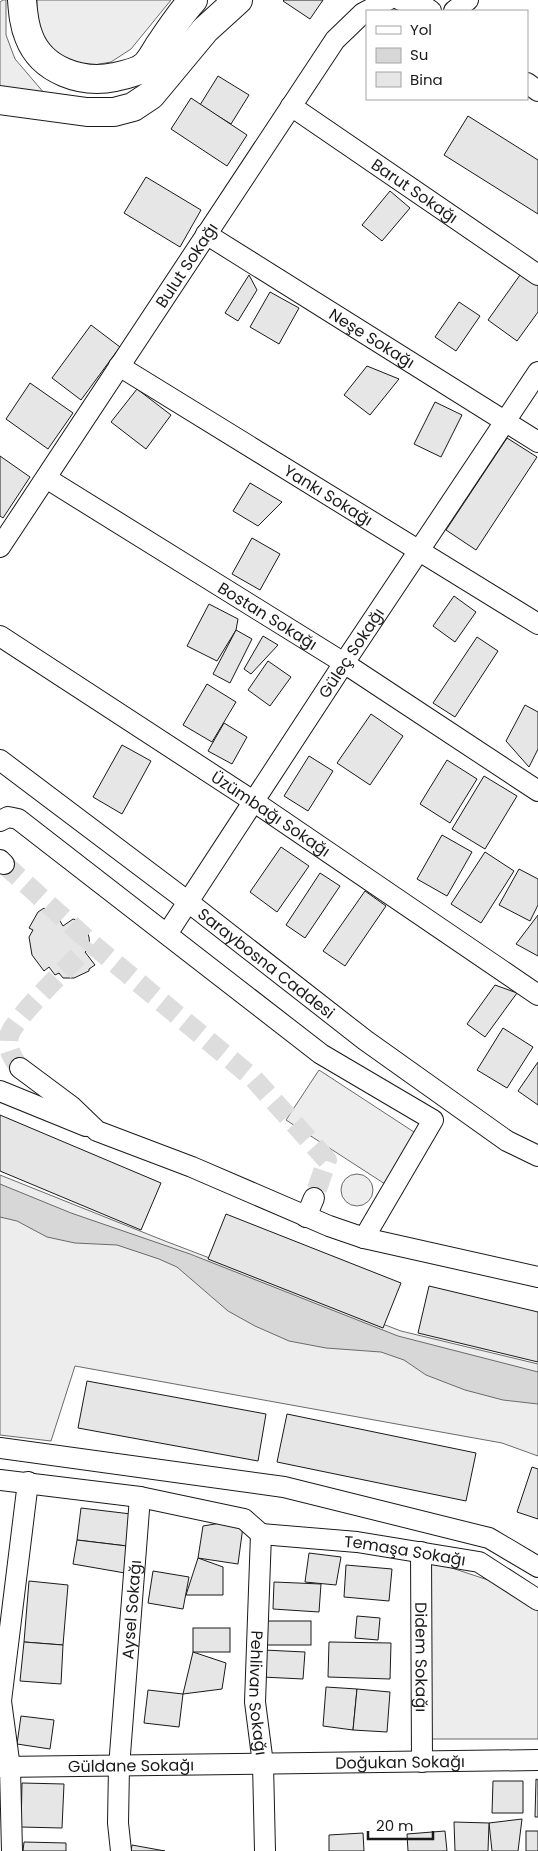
<svg xmlns="http://www.w3.org/2000/svg" width="538" height="1851" font-family="Poppins,sans-serif">
	<style>
		.built { fill: #ededed; stroke: #6a6a6a }
		.water { fill: #d7d7d7; stroke: #6a6a6a }
		.building { fill: #e6e6e6; stroke: #1a1a1a }
		.lines { fill: none; stroke-linecap: round; stroke-linejoin: round }
		.street-tunnel { stroke: #ddd; stroke-width: 20; stroke-dasharray: 20 10; stroke-linecap: butt }
		.street-casing { stroke: #1a1a1a; stroke-width: 22 }
		.highway-casing { stroke: #1a1a1a; stroke-width: 30 }
		.street { stroke: #fff; stroke-width: 20 }
		.highway { stroke: #fff; stroke-width: 28 }
		.labels { text-anchor: middle; stroke-width: 4; stroke-linejoin: round; paint-order: stroke }
		.street-label { font-size: 16px; fill: #1a1a1a; stroke: #fff }
	</style>
	<rect width="100%" height="100%" fill="#fff"/>
	<g class="built">
		<path d="M3,0h3v35l9,24 30,35 -45,-6v-86z"/>
		<path d="M37,0h134l-40,49 -20,13 -23,4 -18,-3 -21,-13 -12,-25z"/>
		<path d="M319,1070l98,64 -32,50 -99,-64z"/>
		<circle cx="357" cy="1190" r="16"/>
		<path d="M0,1175l165,66 236,90 137,33v92l-36,-13 -427,-77 -24,75 -51,-6z"/>
		<path d="M425,1559l66,22 47,28v130h-116z"/>
	</g>
	<path class="water" d="M0,1184l71,29 119,41 208,82 140,36v32l-35,-4 -38,-10 -39,-15 -22,-15 -23,-8 -55,-4 -37,-7 -34,-15 -27,-15 -51,-44 -18,-8 -42,-14 -42,-2 -28,-6 -30,-16 -17,-4z"/>
	<g class="building">
		<path d="M284,0h39l-13,19 -27,-18z"/>
		<path d="M218,76l31,19 -18,29 -31,-19z"/>
		<path d="M191,98l56,37 -20,31 -56,-37z"/>
		<path d="M468,116l70,44v54l-94,-59z"/>
		<path d="M146,177l55,33 -21,37 -56,-34z"/>
		<path d="M390,191l20,17 -28,33 -20,-16z"/>
		<path d="M249,275l8,15 -19,31 -13,-8z"/>
		<path d="M520,275l18,6v31l-21,29 -29,-21z"/>
		<path d="M270,292l29,16 -20,36 -29,-17z"/>
		<path d="M459,302l21,14 -24,35 -21,-14z"/>
		<path d="M91,325l29,22 -39,53 -29,-22z"/>
		<path d="M367,366l32,13 -29,36 -26,-20z"/>
		<path d="M30,383l43,30 -25,36 -42,-30z"/>
		<path d="M137,389l34,26 -25,34 -35,-27z"/>
		<path d="M435,402l27,13 -21,42 -27,-13z"/>
		<path d="M507,438l30,19 -61,93 -30,-20z"/>
		<path d="M0,456l30,21 -27,41 -3,-2z"/>
		<path d="M250,483l32,19 -24,24 -25,-15z"/>
		<path d="M252,538l28,16 -20,36 -28,-16z"/>
		<path d="M454,596l22,16 -21,30 -22,-16z"/>
		<path d="M209,604l29,15 -2,11 -19,31 -30,-15z"/>
		<path d="M236,630l16,9 -22,44 -17,-9z"/>
		<path d="M263,636l15,9 -27,29 -7,-5z"/>
		<path d="M477,637l21,14 -43,66 -22,-14z"/>
		<path d="M268,661l23,16 -21,29 -22,-16z"/>
		<path d="M207,684l29,18 -24,40 -29,-17z"/>
		<path d="M525,705l13,7v37l-9,18 -23,-26z"/>
		<path d="M371,714l32,22 -33,49 -33,-22z"/>
		<path d="M224,723l23,14 -15,27 -24,-13z"/>
		<path d="M122,745l29,16 -29,53 -29,-17z"/>
		<path d="M309,756l24,15 -25,40 -24,-15z"/>
		<path d="M447,760l30,19 -27,44 -30,-19z"/>
		<path d="M484,776l33,20 -32,53 -33,-20z"/>
		<path d="M442,835l30,17 -25,44 -30,-17z"/>
		<path d="M281,847l28,19 -32,46 -27,-20z"/>
		<path d="M485,852l29,19 -33,52 -30,-19z"/>
		<path d="M519,869l19,10v26l-8,16 -31,-16z"/>
		<path d="M320,873l20,13 -35,52 -19,-13z"/>
		<path d="M365,891l21,15 -41,60 -22,-15z"/>
		<path d="M44,908l4,6 6,-3 9,15 10,-7 7,2 5,5 4,11 1,11 -5,4 10,13 -6,4v2l-15,7h-11l-4,-5 -4,2 -6,-8 -5,4 -12,-16 -3,-18 4,-7 -4,-2 9,-16z"/>
		<path d="M538,915v41l-22,-12z"/>
		<path d="M495,985l22,8 -32,44 -18,-13z"/>
		<path d="M503,1028l30,19 -26,41 -30,-18z"/>
		<path d="M538,1062v43l-20,-14z"/>
		<path d="M0,1115l161,68 -20,47 -141,-59z"/>
		<path d="M226,1214l175,69 -18,45 -175,-69z"/>
		<path d="M429,1286l109,26v50l-120,-29z"/>
		<path d="M87,1381l179,33 -8,47 -180,-33z"/>
		<path d="M287,1414l189,39 -10,48 -189,-39z"/>
		<path d="M532,1467l6,2v50l-21,-7z"/>
		<path d="M81,1508l50,6 -4,32 -50,-6z"/>
		<path d="M244,1519l-6,45 -40,-6 5,-32z"/>
		<path d="M77,1540l50,6 -2,27 -52,-9z"/>
		<path d="M309,1553l32,4 -5,28 -31,-3z"/>
		<path d="M198,1558l25,9v28h-37z"/>
		<path d="M346,1565l46,4 -3,32 -45,-4z"/>
		<path d="M153,1571l36,6 -6,32 -35,-6z"/>
		<path d="M29,1581l39,4 -5,60 -39,-3z"/>
		<path d="M274,1582l47,2 -2,28 -46,-3z"/>
		<path d="M357,1616l23,2 -2,22 -23,-2z"/>
		<rect x="263" y="1621" width="48" height="24"/>
		<rect x="193" y="1628" width="37" height="24"/>
		<path d="M24,1642l39,3 -2,39 -41,-3z"/>
		<path d="M329,1642l62,1 -1,36 -62,-2z"/>
		<path d="M264,1650l41,2 -2,27 -41,-2z"/>
		<path d="M193,1652l33,11 -4,26 -39,5z"/>
		<path d="M326,1687l31,2 -4,41 -30,-4z"/>
		<path d="M357,1689l33,3 -3,40 -34,-2z"/>
		<path d="M148,1690l35,4 -4,33 -35,-4z"/>
		<path d="M21,1716l33,4 -4,29 -33,-5z"/>
		<path d="M536,1779l2,1v37h-3z"/>
		<path d="M493,1781h30v32h-31z"/>
		<path d="M22,1783l42,1 -2,44 -41,-1z"/>
		<path d="M522,1819l-4,32h-26l-3,-28z"/>
		<path d="M454,1822l35,1 -1,28h-33z"/>
		<path d="M445,1831l2,20h-39l-1,-17z"/>
		<rect x="526" y="1831" width="12" height="20"/>
		<path d="M363,1833l1,18h-35v-16z"/>
		<path d="M24,1842l42,1v8h-43z"/>
		<path d="M132,1845l33,6h-34z"/>
	</g>
	<g class="lines">
		<g class="street-tunnel">
			<path d="M4,864l87,79 163,136 73,81 -13,38"/>
			<path d="M20,1068c-7,-9 -14,-20 -11,-32 5,-19 66,-75 82,-93"/>
		</g>
		<g class="street-casing">
			<g id="street">
				<path d="M400,0l21,4 10,7"/>
				<path d="M454,11l14,-11"/>
				<path d="M527,83l11,8"/>
				<path id="s1" d="M291,106l247,169"/>
				<path id="s2" d="M206,234l332,208"/>
				<path id="s3" d="M119,366l419,258"/>
				<path id="s4" d="M46,478l298,185 194,128"/>
				<path id="s5" d="M0,547l335,-507 28,-27 25,-13"/>
				<path id="s6" d="M0,636l253,165 285,194"/>
				<path id="s7" d="M0,760l187,141 178,139 142,101 31,15"/>
				<path d="M0,821l8,-4 10,2 303,235 112,66 -69,118"/>
				<path d="M0,860l4,4"/>
				<path id="s8" d="M167,934l177,-271 194,-291"/>
				<path d="M20,1068l51,38 26,25 95,36 137,59 35,12 174,39"/>
				<path d="M0,1091l86,35"/>
				<path d="M306,1217l8,-19"/>
				<path d="M0,1448l284,39 205,51 49,29"/>
				<path d="M0,1480l140,17"/>
				<path id="s9" d="M261,1534l-6,168 8,62 2,87"/>
				<path id="s10" d="M261,1534l96,8 122,20 59,38"/>
				<path id="s11" d="M421,1552l1,210"/>
				<path id="s12" d="M0,1767l538,-7"/>
				<path d="M12,1851l-2,-83 -9,-67 27,-219"/>
				<path id="s13" d="M121,1851l-3,-28 1,-56 21,-270 104,22 17,15"/>
			</g>
		</g>
		<g class="highway-casing">
			<g id="highway">
				<path d="M22,0c1,13 2,25 7,37 13,34 53,47 86,40 9,-2 24,-5 31,-12 6,-6 10,-15 15,-22 10,-15 20,-30 32,-43"/>
				<path d="M0,100l87,12h27l19,-5 18,-12 54,-65 33,-30"/>
			</g>
		</g>
		<use href="#street" class="street"/>
		<use href="#highway" class="highway"/>
	</g>
	<g class="labels">
		<g class="street-label">
			<text dy="6" stroke="none"><textPath href="#s1" startOffset="150">Barut Sokağı</textPath></text>
			<text dy="6" stroke="none"><textPath href="#s5" startOffset="338">Bulut Sokağı</textPath></text>
			<text dy="6" stroke="none"><textPath href="#s2" startOffset="196">Neşe Sokağı</textPath></text>
			<text dy="6" stroke="none"><textPath href="#s3" startOffset="246">Yankı Sokağı</textPath></text>
			<text dy="6" stroke="none"><textPath href="#s4" startOffset="261">Bostan Sokağı</textPath></text>
			<text dy="6" stroke="none"><textPath href="#s8" startOffset="336">Güleç Sokağı</textPath></text>
			<text dy="6" stroke="none"><textPath href="#s6" startOffset="324">Üzümbağı Sokağı</textPath></text>
			<text dy="6" stroke="none"><textPath href="#s7" startOffset="335">Saraybosna Caddesi</textPath></text>
			<text dy="6" stroke="none"><textPath href="#s10" startOffset="145">Temaşa Sokağı</textPath></text>
			<text dy="6" stroke="none"><textPath href="#s13" startOffset="242">Aysel Sokağı</textPath></text>
			<text dy="6" stroke="none"><textPath href="#s11" startOffset="105">Didem Sokağı</textPath></text>
			<text dy="6" stroke="none"><textPath href="#s9" startOffset="159">Pehlivan Sokağı</textPath></text>
			<text dy="6" stroke="none"><textPath href="#s12" startOffset="400">Doğukan Sokağı</textPath></text>
			<text dy="6" stroke="none"><textPath href="#s12" startOffset="131">Güldane Sokağı</textPath></text>
		</g>
	</g>
	<rect x="366" y="10" width="162" height="90" fill="#ffffff" stroke="#a3a3a3"/>
	<rect x="376" y="26" width="25" height="8" fill="#ffffff" stroke="#a3a3a3"/>
	<text x="410" y="35" font-size="15" fill="#1a1a1a">Yol</text>
	<rect x="376" y="48" width="25" height="15" fill="#d7d7d7" stroke="#a3a3a3"/>
	<text x="410" y="60" font-size="15" fill="#1a1a1a">Su</text>
	<rect x="376" y="72" width="25" height="15" fill="#e6e6e6" stroke="#a3a3a3"/>
	<text x="410" y="85" font-size="15" fill="#1a1a1a">Bina</text>
	<path d="M368 1831v8h65v-8" fill="none" stroke="#1a1a1a" stroke-width="2.5"/>
	<text x="376" y="1831" font-size="15" fill="#1a1a1a" stroke="#ffffff" stroke-width="4" paint-order="stroke">20 m</text>
</svg>
